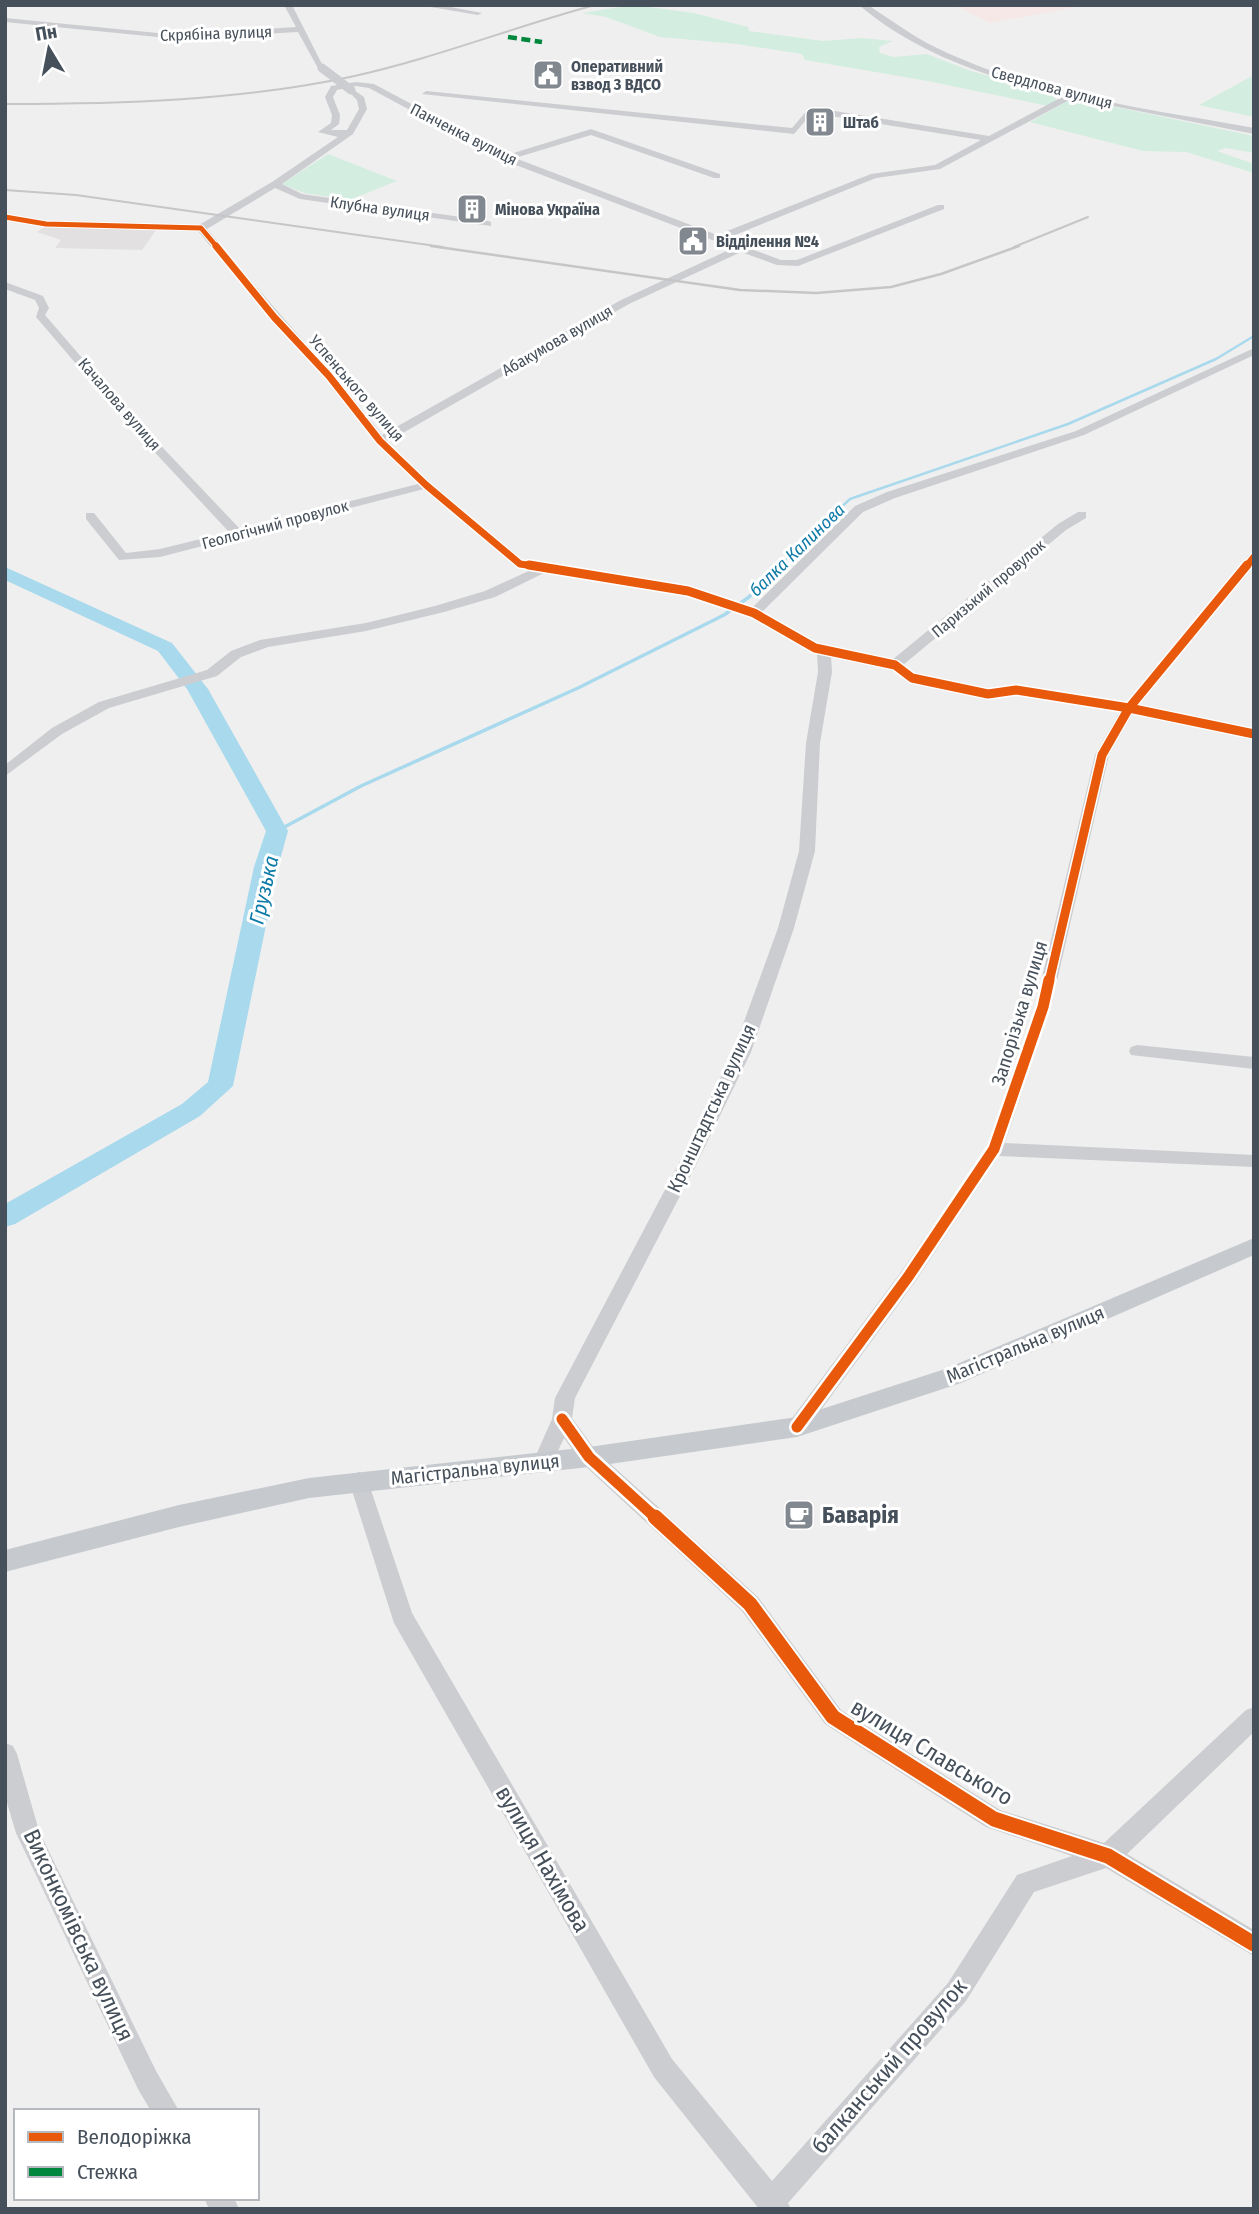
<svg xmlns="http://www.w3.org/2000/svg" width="1259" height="2214" font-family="'Fira Sans Condensed',sans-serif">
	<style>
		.education { fill: #e2e0e1 }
		.medical { fill: #f6e8e6 }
		.green { fill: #d3eee0 }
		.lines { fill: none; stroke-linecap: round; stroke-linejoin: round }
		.stream-far1 { stroke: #a8d9ec; stroke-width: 2.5 }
		.stream { stroke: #a8d9ec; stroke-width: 3.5 }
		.river { fill: #a8d9ec; fill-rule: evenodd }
		.minor { fill: #cbcdd0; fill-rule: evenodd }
		.major { fill: #c6cace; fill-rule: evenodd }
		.rail-far1 { stroke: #c5c6c8; stroke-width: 2 }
		.rail { stroke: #c5c6c8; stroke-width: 2.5 }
		.minor-bridge { stroke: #cbcdd0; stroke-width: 9 }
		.quiet { stroke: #00873e; stroke-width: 4.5; stroke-dasharray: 9 4.5; stroke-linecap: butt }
		.cycleway-far4-casing { stroke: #fff; stroke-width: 7 }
		.cycleway-far3-casing { stroke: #fff; stroke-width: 10 }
		.cycleway-far2-casing { stroke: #fff; stroke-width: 12 }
		.cycleway-far1-casing { stroke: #fff; stroke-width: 16 }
		.cycleway-casing { stroke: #fff; stroke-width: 19 }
		.cycleway-far4 { stroke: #e8590c; stroke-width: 5 }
		.cycleway-far3 { stroke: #e8590c; stroke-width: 7 }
		.cycleway-far2 { stroke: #e8590c; stroke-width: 9 }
		.cycleway-far1 { stroke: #e8590c; stroke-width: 11 }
		.cycleway { stroke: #e8590c; stroke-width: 15 }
		.labels { text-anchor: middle; stroke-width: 6; stroke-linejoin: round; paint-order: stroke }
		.far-street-label { font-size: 16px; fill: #46505b; stroke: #fff }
		.far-poi-label { font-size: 16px; font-weight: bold; fill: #46505b; stroke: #fff; text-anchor: start }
		.far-water-label { font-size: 18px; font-style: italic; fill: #0d7aa8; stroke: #fff }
		.street-label { font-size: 19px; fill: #46505b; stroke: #fff }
		.water-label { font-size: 21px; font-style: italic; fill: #0d7aa8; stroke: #fff }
		.near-poi-label { font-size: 23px; font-weight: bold; fill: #46505b; stroke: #fff; text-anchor: start }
		.near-street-label { font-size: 23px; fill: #46505b; stroke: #fff }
	</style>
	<rect width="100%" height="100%" fill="#f0efef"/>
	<path class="education" d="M45,227l111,3 -14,20 -87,-2 6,-8 -24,-8z"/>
	<path class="medical" d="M1072,5l4,2 -86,16 -34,-17z"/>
	<g class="green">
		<path d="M633,5l61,8 54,14 1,4 74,10 39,-3 31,3 -14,6 1,6 14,4 33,-3 41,16 84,24 5,7 -9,5 -120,-25 -123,-21 -3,-6 -65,-10 -77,-7 -54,-20 -24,-4z"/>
		<path d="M1254,75v42l-55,-12z"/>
		<path d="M1073,98l181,38v17l-28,-5 -9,3 37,13v9l-68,-21 -43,-1 -113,-29z"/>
		<path d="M328,154l69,27 -48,19 -45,-7 -22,-9z"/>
	</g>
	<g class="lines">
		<path class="stream-far1" d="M778,567l72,-68 218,-75 148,-65 38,-23"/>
		<path class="stream" d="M277,831l84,-45 217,-98 146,-73 25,-18 31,-32"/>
		<path class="river" d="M5,567l167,76 36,46 80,142 -10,36 -45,219 -33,30 -185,108 -10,3v-23l177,-100 26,-22 46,-215 12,-36 -79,-142 -29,-38 -153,-71z"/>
		<g class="minor">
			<path d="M284,5h8l33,65h-6l-21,-38 -120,7 -173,-17v-4l173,17 118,-8z"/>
			<path d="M419,5h21l42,8 -4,2z"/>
			<path d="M859,5h9c20,13 39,27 59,38 101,52 217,65 327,85v6l-181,-36 -133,71 -64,9 -151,61 56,21h16l141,-55h6v4l-146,57 -21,-1 -36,-13 -112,52 -242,138 43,40 94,79 164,26 64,21 103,-102 32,-14 189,-61 178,-83v7l-170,80 -189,63 -32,14 -101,100 57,33 73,15 166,-136 20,-12h8v6l-20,12 -163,135 13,10 72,15 28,-4 110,17 124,-149 4,-1v12l-116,141 116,24v8l-121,-25 -24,42 -58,252 -46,136 249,12v12l-255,-11 -84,126 -111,151 -7,2 -7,-2 -3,-6 3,-6 111,-149 85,-124 49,-141 60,-252 25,-44 -104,-17 -28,4 -81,-17 -16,-13 -60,-13 1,17 -12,71 -5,108 -21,77 -43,124 -56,115 -120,231 -3,20 24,33 162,146 83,113 159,100 104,33 142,-133 8,-3v25l-127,122 127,76v26l-148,-88 -72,24 -68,109 -178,202 3,6h-32l-105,-132 -260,-454 -45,-142 3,-6 7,-3 7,3 46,138 260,446 100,122 176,-198 69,-108 55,-19 -86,-29 -161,-103 -83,-113 -160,-148 -18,-25 -14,30 -7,3 -7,-3 -3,-6 19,-43 3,-21 122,-231 56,-115 45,-124 21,-77 7,-108 12,-71 -1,-19 -68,-37 -63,-22 -140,-22 -51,25 -51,15 -78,19 -98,16 -27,10 -24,19 -108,32 -47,26 -57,42v-11l47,-37 47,-26 108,-32 24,-19 29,-11 106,-17 69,-17 50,-15 46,-21 -15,-3 -92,-78 -264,68 -41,3 -33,-41v-6h8l32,40 34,-4 69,-17 -110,-118 -83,-97 3,-9 -4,-8 -30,-11v-7l38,14 6,12 -4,7 82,95 113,119 178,-45 -42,-41 -51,-65 -55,-59 -72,-88 -152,-4 -41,-7v-6l41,7 153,4 73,-43 66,-45 -20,-5 13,-9 1,-8 -7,-18 6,-11 25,-4 18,2 133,71 84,-26 129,45v4h-6l-123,-43 -76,23 202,77 154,-61 64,-9 46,-25 -169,-27 -18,21 -372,-40 4,-3 366,37 18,-21 179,29 75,-40c-72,-17 -148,-42 -205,-91zM356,86l13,2 134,72 230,88 -112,52 -239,135c-56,-71 -118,-137 -175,-206l68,-41 25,11 191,27v-4l-3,-1 -186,-27 -20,-10 71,-50 14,-25 -3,-12 -13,-9 -4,2 10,10 2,9 -12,21h-16l8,-6 1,-9 -7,-18 4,-7z"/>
			<path d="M1137,1045l117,12v12l-123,-14 -2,-4 2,-4z"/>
			<path d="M5,1743l8,3 4,8 22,77 117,240 23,40h-28l-13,-22 -122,-256 -11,-37z"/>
			<path d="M204,2198h30l5,11h-30z"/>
		</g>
		<path class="major" d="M1254,1238v17l-293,128 -164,54 -208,30 -280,31 -130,29 -174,45v-22l174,-45 130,-27 280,-31 208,-30 148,-48z"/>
		<g class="rail-far1">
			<path d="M5,104c115,0 231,-3 345,-27 83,-18 163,-50 245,-72"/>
			<path d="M5,190l71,5 367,52"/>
			<path d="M1014,247l74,-30"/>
		</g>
		<path class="rail" d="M431,246l309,44 76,3 75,-6 50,-13 78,-28"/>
		<path class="minor-bridge" d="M322,68l29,22"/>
		<path class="quiet" d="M508,37l34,5"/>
		<g class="cycleway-far4-casing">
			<path id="cycleway-far4" d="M5,217l41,7 155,4 16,19"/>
		</g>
		<g class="cycleway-far3-casing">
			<g id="cycleway-far3">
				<path d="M216,246l58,71 55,59 51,65 46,44 94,79 20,3"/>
				<path d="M1246,567l8,-10"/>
			</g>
		</g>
		<g class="cycleway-far2-casing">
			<g id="cycleway-far2">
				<path d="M529,565l159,26 66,22 61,35 80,17 17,13 76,16 28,-4 113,18 125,26"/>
				<path d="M1049,982l53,-227 27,-47 118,-143"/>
			</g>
		</g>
		<g class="cycleway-far1-casing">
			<g id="cycleway-far1">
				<path d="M562,1419l27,38 68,62"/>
				<path d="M797,1427l111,-150 86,-128 49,-142 6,-27"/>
			</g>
		</g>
		<g class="cycleway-casing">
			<path id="cycleway" d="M655,1517l95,87 83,113 161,102 114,37 146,88"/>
		</g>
		<use href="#cycleway-far4" class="cycleway-far4"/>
		<use href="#cycleway-far3" class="cycleway-far3"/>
		<use href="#cycleway-far2" class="cycleway-far2"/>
		<use href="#cycleway-far1" class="cycleway-far1"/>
		<use href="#cycleway" class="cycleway"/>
	</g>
	<defs>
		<g id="civic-square" transform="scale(1.575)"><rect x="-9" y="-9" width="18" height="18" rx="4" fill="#82888f" stroke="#fff"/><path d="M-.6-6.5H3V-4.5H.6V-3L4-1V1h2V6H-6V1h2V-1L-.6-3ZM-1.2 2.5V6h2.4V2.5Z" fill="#fff"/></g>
		<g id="building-square" transform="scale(1.575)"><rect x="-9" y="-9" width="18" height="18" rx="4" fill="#82888f" stroke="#fff"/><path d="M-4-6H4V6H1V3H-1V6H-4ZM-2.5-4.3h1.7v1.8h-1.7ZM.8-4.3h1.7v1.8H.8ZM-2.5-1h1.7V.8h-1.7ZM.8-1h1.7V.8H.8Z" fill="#fff"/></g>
		<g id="cafe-square" transform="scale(1.575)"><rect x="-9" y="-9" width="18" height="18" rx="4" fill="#82888f" stroke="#fff"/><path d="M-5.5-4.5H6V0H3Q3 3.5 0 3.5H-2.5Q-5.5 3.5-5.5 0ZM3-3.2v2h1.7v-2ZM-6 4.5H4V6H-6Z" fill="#fff"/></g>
	</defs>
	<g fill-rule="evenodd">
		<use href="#civic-square" x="548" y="75"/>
		<use href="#building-square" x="820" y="122"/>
		<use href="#building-square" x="472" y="209"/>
		<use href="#civic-square" x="693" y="241"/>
		<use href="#cafe-square" x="799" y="1515"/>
	</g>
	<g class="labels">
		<g class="far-street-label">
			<text transform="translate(216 33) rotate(-2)" y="6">Скрябіна вулиця</text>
			<text transform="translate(1052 87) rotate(15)" y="6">Свердлова вулиця</text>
			<text transform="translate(464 134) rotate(27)" y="6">Панченка вулиця</text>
			<text transform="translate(380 208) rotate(8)" y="6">Клубна вулиця</text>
			<text transform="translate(557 340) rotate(-30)" y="6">Абакумова вулиця</text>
			<text transform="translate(357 388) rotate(49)" y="6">Успенського вулиця</text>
			<text transform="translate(120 404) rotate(49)" y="6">Качалова вулиця</text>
			<text transform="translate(275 524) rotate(-15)" y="6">Геологічний провулок</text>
			<text transform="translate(988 588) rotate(-40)" y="6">Паризький провулок</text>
		</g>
		<g class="far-poi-label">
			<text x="571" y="72">Оперативний<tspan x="571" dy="18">взвод 3 ВДСО</tspan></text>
			<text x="843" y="128">Штаб</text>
			<text x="495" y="215">Мінова Україна</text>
			<text x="716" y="247">Відділення №4</text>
		</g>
		<g class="far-water-label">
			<text transform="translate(797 550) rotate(-44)" y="6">балка Калинова</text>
		</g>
		<g class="street-label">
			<text transform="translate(1019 1013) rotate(-73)" y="7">Запорізька вулиця</text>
			<text transform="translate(711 1108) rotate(-65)" y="7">Кронштадтська вулиця</text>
			<text transform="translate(1025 1344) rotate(-23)" y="7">Магістральна вулиця</text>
			<text transform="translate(475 1469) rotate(-6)" y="7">Магістральна вулиця</text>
		</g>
		<g class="water-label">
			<text transform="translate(264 890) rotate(-77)" y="7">Грузька</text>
		</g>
		<g class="near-poi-label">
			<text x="822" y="1523">Баварія</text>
		</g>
		<g class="near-street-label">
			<text transform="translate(932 1752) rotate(31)" y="8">вулиця Славського</text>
			<text transform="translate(543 1859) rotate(60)" y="8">вулиця Нахімова</text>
			<text transform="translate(79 1935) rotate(65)" y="8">Виконкомівська вулиця</text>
			<text transform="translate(889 2066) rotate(-49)" y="8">балканський провулок</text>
		</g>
	</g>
	<rect width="1259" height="2214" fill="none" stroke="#46505b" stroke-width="14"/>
	<rect x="14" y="2109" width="245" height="91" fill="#ffffff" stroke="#b5b9bd" stroke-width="2"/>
	<rect x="28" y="2132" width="35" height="10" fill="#e8590c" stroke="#b5b9bd" stroke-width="2"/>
	<text x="77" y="2144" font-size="21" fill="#46505b">Велодоріжка</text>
	<rect x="28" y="2167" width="35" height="10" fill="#00873e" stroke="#b5b9bd" stroke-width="2"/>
	<text x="77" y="2179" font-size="21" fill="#46505b">Стежка</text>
	<g transform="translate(49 49) rotate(350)" stroke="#ffffff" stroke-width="5" paint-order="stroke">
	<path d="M0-5L12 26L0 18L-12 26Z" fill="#46505b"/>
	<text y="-10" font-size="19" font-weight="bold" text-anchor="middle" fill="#46505b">Пн</text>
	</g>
</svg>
